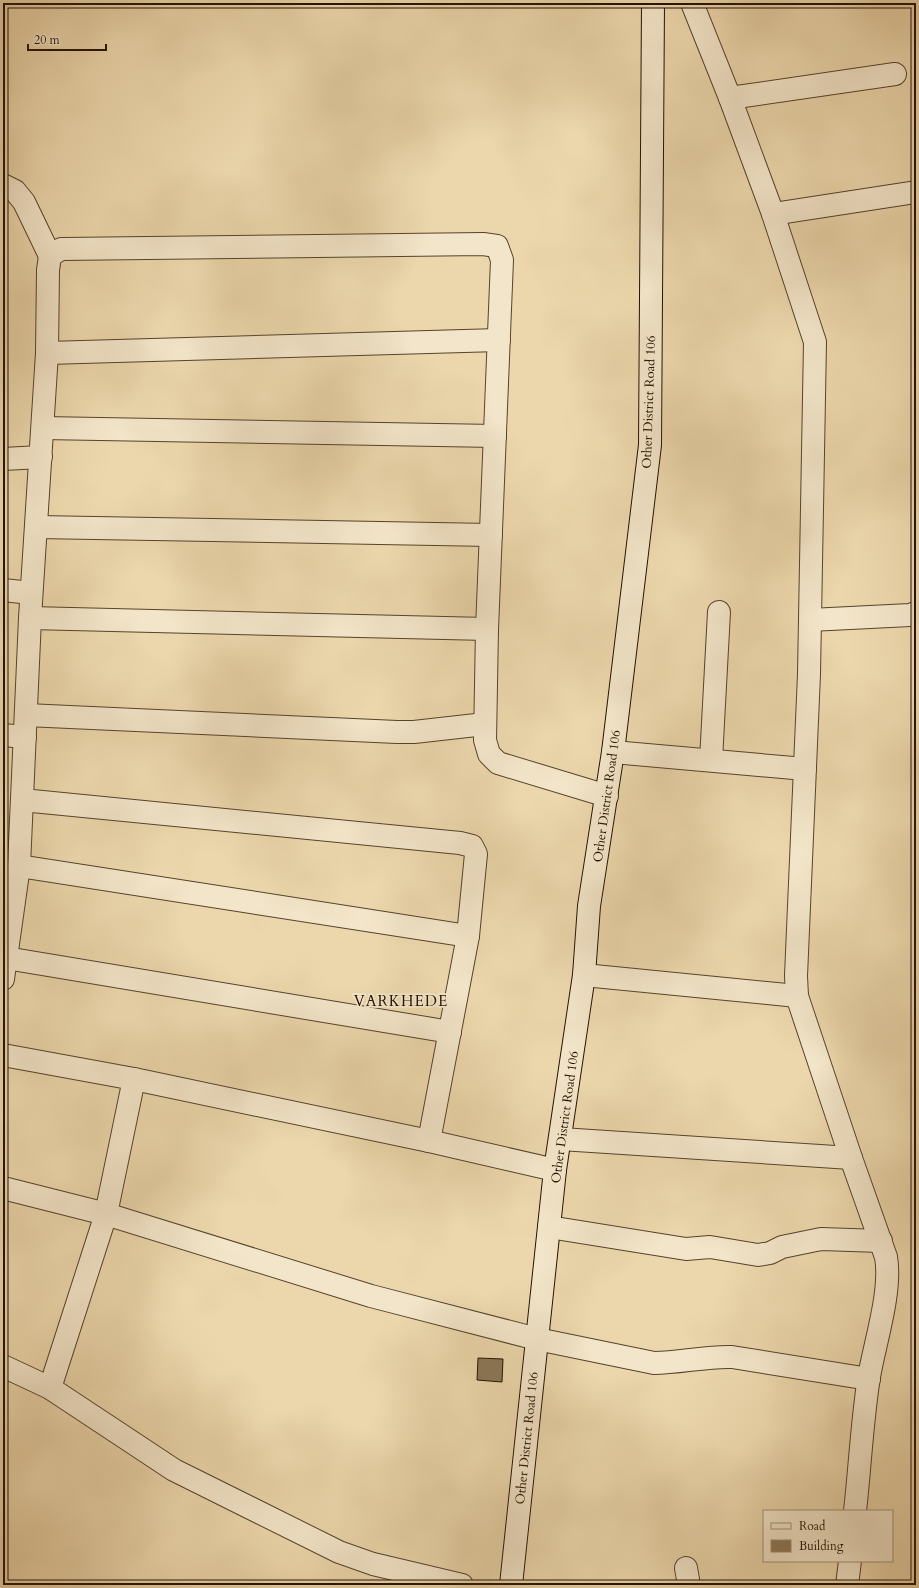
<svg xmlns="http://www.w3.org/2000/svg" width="919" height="1588" font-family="Cardo,serif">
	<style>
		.building { fill: #8c7859; stroke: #231200 }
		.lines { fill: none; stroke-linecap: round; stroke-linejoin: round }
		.minor-casing { stroke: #55432b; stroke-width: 24 }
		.secondary-casing { stroke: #231200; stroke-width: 24 }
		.minor { stroke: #f3e5c9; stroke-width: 22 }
		.secondary { stroke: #f3e5c9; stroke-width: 22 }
		.labels { text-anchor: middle; stroke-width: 3.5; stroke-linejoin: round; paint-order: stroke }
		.street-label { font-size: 13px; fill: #231200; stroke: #f3e5c9 }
		.quarter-label { font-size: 15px; letter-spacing: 1px; fill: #231200; stroke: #f3e5c9 }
	</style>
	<rect width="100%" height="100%" fill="#ecd7ac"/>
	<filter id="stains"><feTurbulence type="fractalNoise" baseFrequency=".005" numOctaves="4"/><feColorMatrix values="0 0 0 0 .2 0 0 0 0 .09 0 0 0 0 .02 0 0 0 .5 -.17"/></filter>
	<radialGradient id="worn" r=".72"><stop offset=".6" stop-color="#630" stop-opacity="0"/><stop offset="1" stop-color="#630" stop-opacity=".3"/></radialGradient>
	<path class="building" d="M478,1358l25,1 -1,23 -25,-2z"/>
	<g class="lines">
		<g class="minor-casing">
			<g id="minor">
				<path d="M692,3l38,95 43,116 42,128 -6,332 -13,302 1,20 54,162 35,99c6,34 -11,85 -17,120 -7,44 -9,90 -14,134"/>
				<path d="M730,98l165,-24"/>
				<path d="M3,185l12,6 9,11 26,54"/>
				<path d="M773,214l143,-22"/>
				<path d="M47,353l452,-13"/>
				<path d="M43,428l452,8"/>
				<path d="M3,459l38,-2"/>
				<path d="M36,527l455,8"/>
				<path d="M3,590l28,3"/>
				<path d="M30,618l457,11"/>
				<path d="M810,620l100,-5 6,-2"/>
				<path d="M26,715l371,17h17l71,-8"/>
				<path d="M3,735l22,2"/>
				<path d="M613,752l192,17"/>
				<path d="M711,760l8,-148"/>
				<path d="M22,800l438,43 12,3 4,8 -8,82 -39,205"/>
				<path d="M19,866l449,70"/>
				<path d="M6,958l444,74"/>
				<path d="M584,975l213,21"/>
				<path d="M3,979l16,-113 11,-248 17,-265 1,-83 2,-14 11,-7 422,-5 14,2 5,14 -15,369 -2,111 4,14 9,9 109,33"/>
				<path d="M3,1055l131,24 -28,135 -56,174 124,82 165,82 34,12 89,21"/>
				<path d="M134,1079l295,62 126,29"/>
				<path d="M561,1139l290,19"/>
				<path d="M3,1188l103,26 265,82 166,43 117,24c26,0 52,-7 78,-6l137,22"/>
				<path d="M549,1227l137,22 24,-2 48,8 12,-2 12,-6 39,-8 60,2"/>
				<path d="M3,1366l47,22"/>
				<path d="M686,1568l3,17"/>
				<path d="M847,1585l3,-24"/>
			</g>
		</g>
		<g class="secondary-casing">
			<path id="secondary" d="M511,1585l44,-415 29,-195 5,-69 24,-154 37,-307 3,-442"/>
		</g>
		<use href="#minor" class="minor"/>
		<use href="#secondary" class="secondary"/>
	</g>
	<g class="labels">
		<g class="street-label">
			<text transform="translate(648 402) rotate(-88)" y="5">Other District Road 106</text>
			<text transform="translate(606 796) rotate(-82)" y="5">Other District Road 106</text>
			<text transform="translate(564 1117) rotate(-82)" y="5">Other District Road 106</text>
			<text transform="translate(526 1438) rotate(-84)" y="5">Other District Road 106</text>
		</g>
		<g class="quarter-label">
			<text x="401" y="1006">VARKHEDE</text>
		</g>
	</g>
	<rect width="919" height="1588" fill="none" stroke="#ecd7ac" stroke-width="16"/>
	<rect x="4" y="4" width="911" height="1580" fill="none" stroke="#231200" stroke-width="2"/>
	<rect x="8" y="8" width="903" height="1572" fill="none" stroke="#231200"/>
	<rect x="763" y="1510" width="130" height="52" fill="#f3e5c9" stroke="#a09179"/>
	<rect x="771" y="1523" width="20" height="6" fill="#f3e5c9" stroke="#a09179"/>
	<text x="799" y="1530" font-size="12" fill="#231200">Road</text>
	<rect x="771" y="1540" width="20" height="12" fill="#8c7859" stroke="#a09179"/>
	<text x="799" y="1550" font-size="12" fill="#231200">Building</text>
	<path d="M28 44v6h78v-6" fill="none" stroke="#231200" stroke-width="2"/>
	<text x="34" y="44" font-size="12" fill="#231200" stroke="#f3e5c9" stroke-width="3" paint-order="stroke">20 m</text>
	<rect width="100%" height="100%" filter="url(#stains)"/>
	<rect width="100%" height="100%" fill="url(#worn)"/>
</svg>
